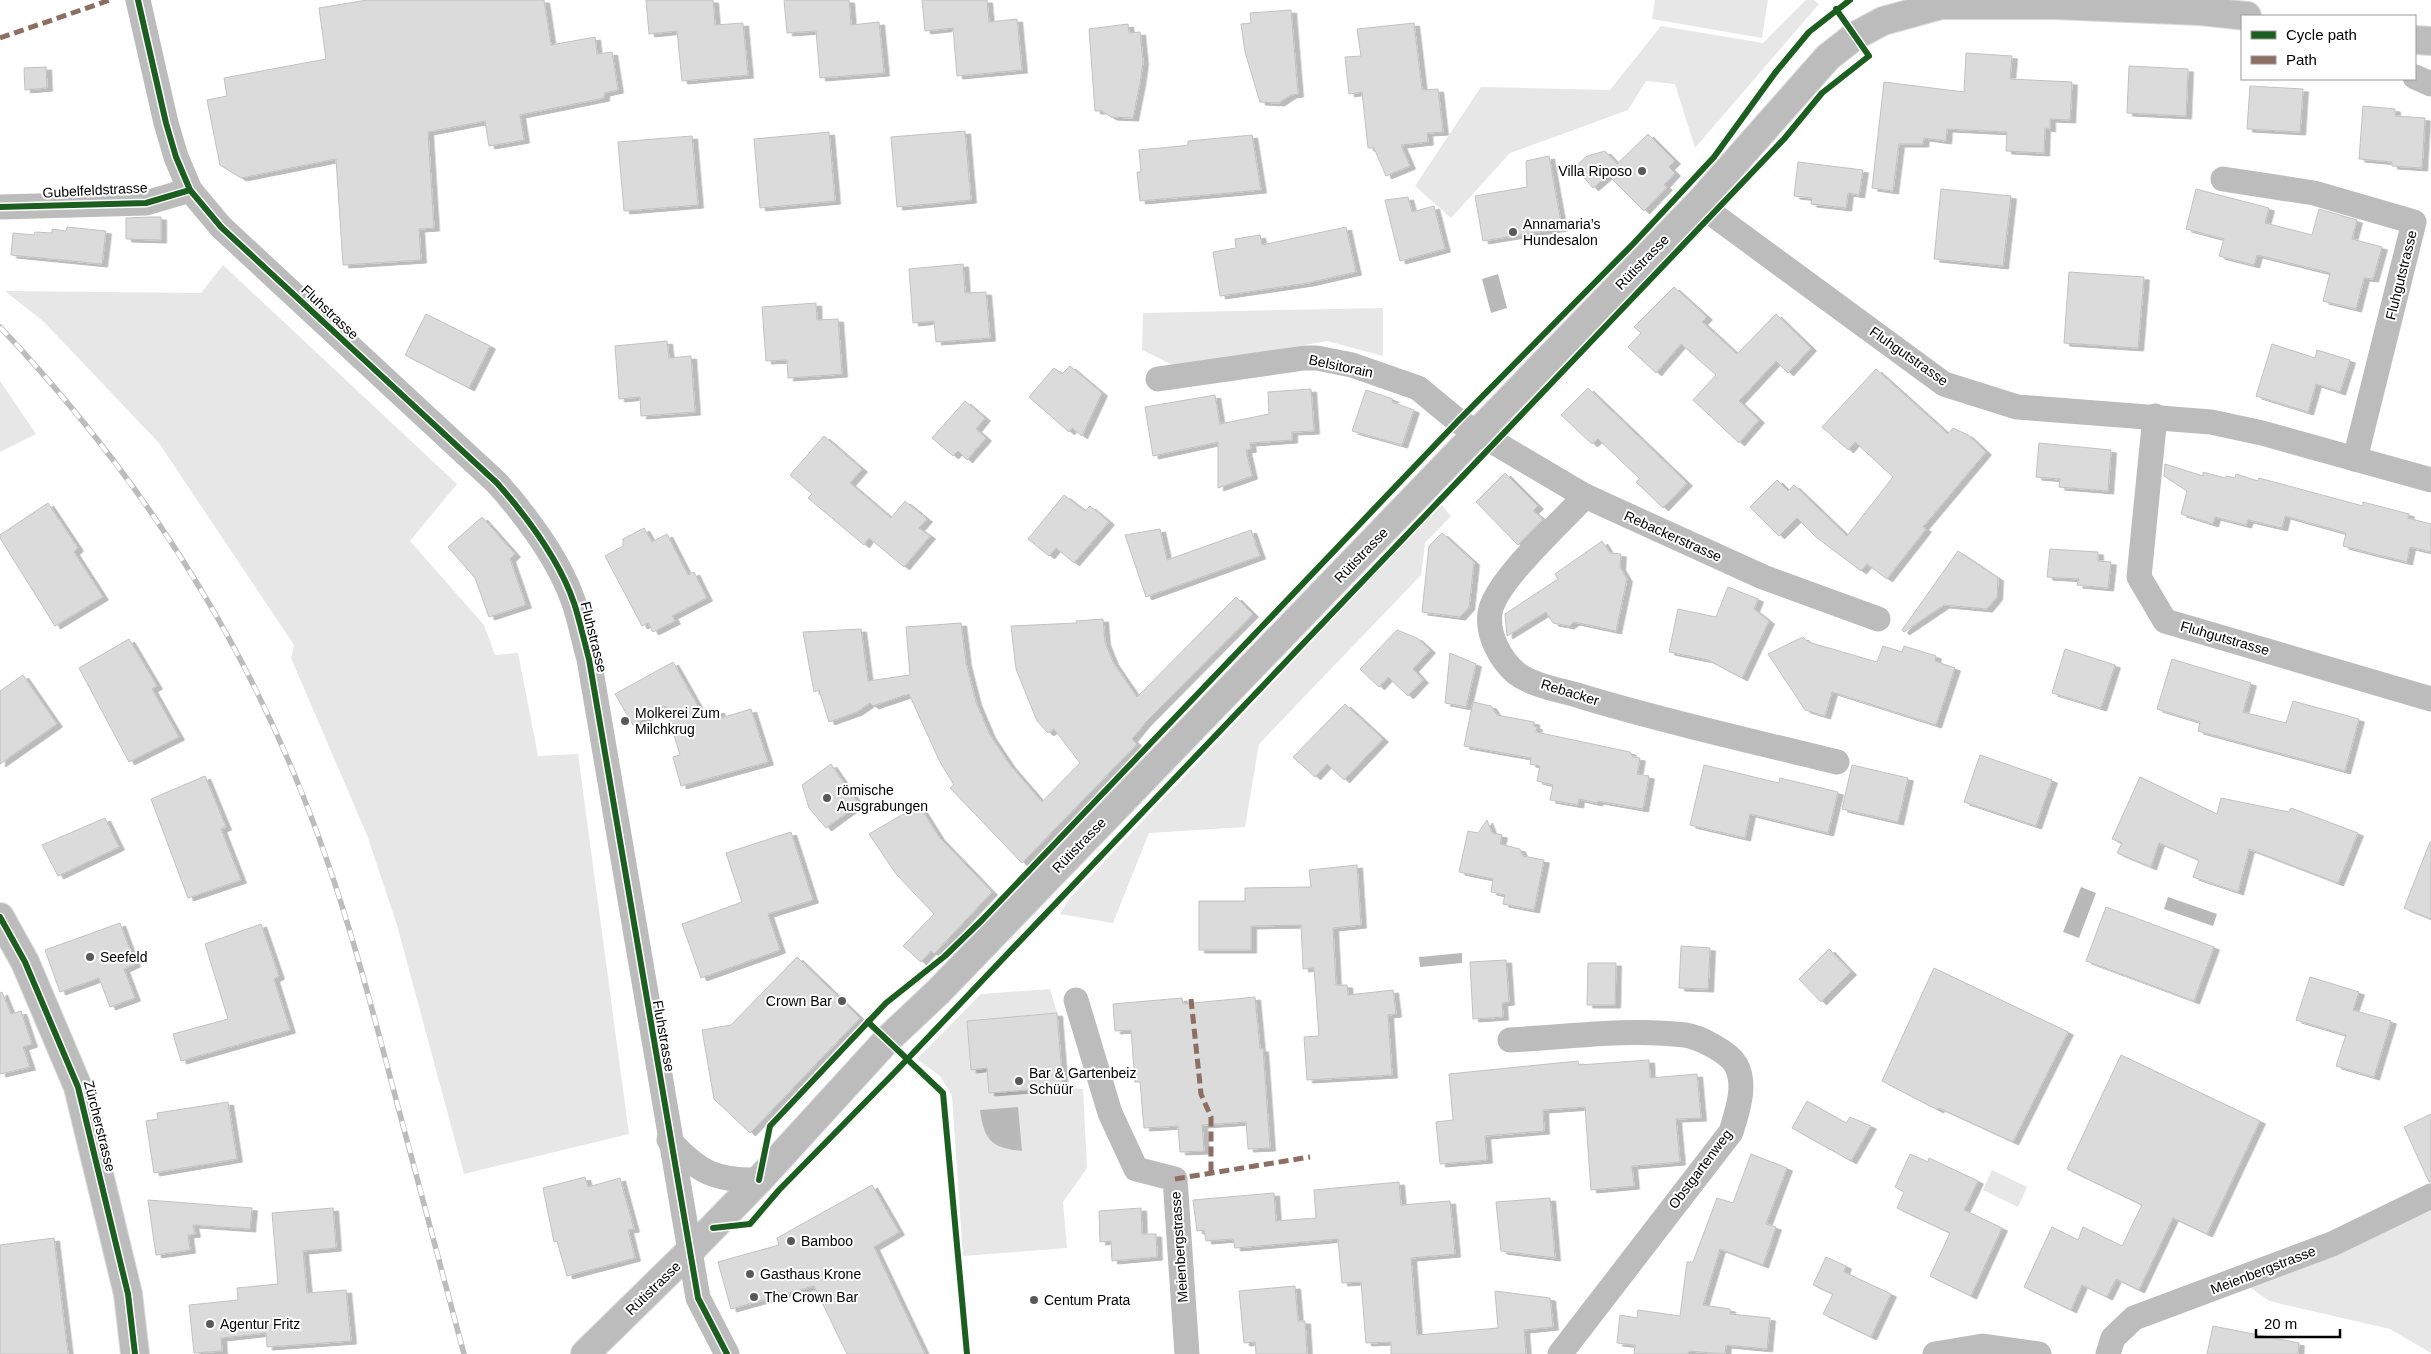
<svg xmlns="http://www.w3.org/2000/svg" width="2431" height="1354" font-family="Helvetica,sans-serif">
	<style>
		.green { fill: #e7e7e7 }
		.water { fill: #b9b9b9 }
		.building { fill: #dbdbdb; stroke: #c2c2c2; filter: url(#shadow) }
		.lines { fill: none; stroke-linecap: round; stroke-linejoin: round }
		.primary-casing { stroke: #dbdbdb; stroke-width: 30 }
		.street { stroke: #bcbcbc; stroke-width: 25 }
		.primary { stroke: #bcbcbc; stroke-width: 28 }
		.rail-casing { stroke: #bcbcbc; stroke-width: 5.5 }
		.rail { stroke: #fff; stroke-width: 4; stroke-dasharray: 11; stroke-linecap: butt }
		.quiet { stroke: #8d6e63; stroke-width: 5; stroke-dasharray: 10 5; stroke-linecap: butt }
		.cycleway-casing { stroke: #fff; stroke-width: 9 }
		.cycleway { stroke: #1b5e20; stroke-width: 6 }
		.poi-dot { fill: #595959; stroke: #fff; stroke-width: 2 }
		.labels { text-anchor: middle; stroke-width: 4; stroke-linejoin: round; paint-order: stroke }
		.poi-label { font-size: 14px; fill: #000; stroke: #fff; text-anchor: start }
		.street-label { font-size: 14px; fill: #000; stroke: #fff }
	</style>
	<defs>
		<filter id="shadow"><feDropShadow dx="5.5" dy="3" stdDeviation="0" flood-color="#0004"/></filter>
	</defs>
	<rect width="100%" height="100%" fill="#fff"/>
	<g class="green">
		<path d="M1655,0h113l-6,38 -110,-19z"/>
		<path d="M1806,0h8l5,4 -124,144 -20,-64 -29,-3 -18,29 -118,43 -59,65 -36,-32 66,-99 129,3 51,-64 102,17z"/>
		<path d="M223,265l234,219 -47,57 74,84 11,30 23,-2 20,103 40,-2 51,380 -165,40 -67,-249 -30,-90 -76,-177 3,-13 -135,-202 -115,-121 -39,-31 196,2z"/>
		<path d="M1383,308v48l-56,-15 -150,26 -35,-17 1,-37z"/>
		<path d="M0,381l36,53 -36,18z"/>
		<path d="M1441,504l10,12 -26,27 -4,32 -162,169 -14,83 -96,6 -36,90 -53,-9 10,-16z"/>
		<path d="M1050,989l7,24 -90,8 4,49 16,-2 2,25 74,-6 20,2 4,79 -24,34 4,46 -104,8 -11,-160 -12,-20 -23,-17 64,-65z"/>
		<path d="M1992,1170l35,17 -9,20 -35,-17z"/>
		<path d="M2431,1196v157l-41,-24 -121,-28 -29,-21z"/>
	</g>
	<g class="water">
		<path d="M1498,274l9,34 -16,5 -9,-34z"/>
		<path d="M2081,887l15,6 -17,45 -16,-6z"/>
		<path d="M2168,897l49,17 -4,12 -49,-17z"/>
		<path d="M1462,953v10l-42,4 -1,-10z"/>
		<path d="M1018,1107l4,44c-31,-3 -38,-11 -42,-41z"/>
	</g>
	<g class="building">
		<path d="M367,0h177l7,45 44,-8 2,17 15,-2 6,38 -14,3v5l-84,17 4,25 -35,6 -4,-25 -57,11 6,96 -15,1 2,31 -78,5 -7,-106 -95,19 -21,-13 -13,-65 20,-4 -3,-18 102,-19 -7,-51z"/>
		<path d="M646,0h67l2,25 28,-2 5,52 -66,6 -5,-50 -28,3z"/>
		<path d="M784,0h65l2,25 28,-3 5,51 -64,5 -4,-47 -29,2z"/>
		<path d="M922,0h65l2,22 28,-3 5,51 -65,6 -4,-48 -28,3z"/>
		<path d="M1291,10l7,84 -7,1 -12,8 -19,-1 -15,-50 -4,-28 10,-1 -1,-10z"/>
		<path d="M1414,23l8,67 16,-1 5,43 -16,1 1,9 -27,3 9,21 -24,10 -12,-28h-6l-6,-56 -13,2 -4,-37 16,-1 -4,-27z"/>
		<path d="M1128,24l1,9 11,-1 3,30 -3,21 -7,35 -22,-1 -9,-6h-7l-6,-82z"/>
		<path d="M1966,53l46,3 -2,23 62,3 -2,38 -20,-1v10l-5,-1 -1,25 -38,-2 1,-19 -60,-3 -1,12 -22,-3 -1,6h-24l-6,47 -21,-3 12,-106 80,10z"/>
		<path d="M2129,66l59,3 -2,47 -59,-3z"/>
		<path d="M46,67l1,21 -22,2 -1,-22z"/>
		<path d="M2250,86l53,3 -3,43 -53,-3z"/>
		<path d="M2363,106l32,3v7l30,2 -3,50 -30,-2v-4l-33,-3z"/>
		<path d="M965,131l6,69 -74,7 -6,-70z"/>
		<path d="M829,132l6,69 -75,7 -6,-69z"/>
		<path d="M1648,134l27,27 -6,6 6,6 -11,12 3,2 -23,24 -36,-36 -15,13 -18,-21 12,-11 18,-5 12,13z"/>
		<path d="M1252,135l9,55 -121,11 -3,-29h4l-2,-22 42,-4 7,-1v-4z"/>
		<path d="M692,136l6,69 -74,6 -6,-69z"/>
		<path d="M1549,156l13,72 -79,13 -8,-45 52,-9 -1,-26z"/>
		<path d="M1798,162l65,8 -4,25 -11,-2 -2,15 -35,-4 1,-6 -18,-2z"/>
		<path d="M1941,189l70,7 -8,70 -69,-7z"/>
		<path d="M2196,189l73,19 -4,15 47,12 7,-26 38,11 -5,19 30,8 -9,32 -9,-1 -8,31 -33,-8 7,-28 -73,-18 -3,10 -35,-9 5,-17 -38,-10z"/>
		<path d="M1408,197l4,15 22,-6 11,43 -45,12 -15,-61z"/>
		<path d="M150,217h11v23l-35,-1v-21z"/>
		<path d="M67,227l39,4 -4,33 -91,-9 2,-22 21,2 1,-3 17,1v-4l14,2z"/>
		<path d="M1346,227l10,45 -48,11 -88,13 -7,-44 23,-4 -1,-9 25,-4 2,10z"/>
		<path d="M963,264l2,29 21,-1 4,46 -54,4 -2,-21 -21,2 -4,-54z"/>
		<path d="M2069,272l75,5 -6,71 -74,-5z"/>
		<path d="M1674,287l33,30 -5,5 35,32 39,-40 35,34 -23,25 -12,-12 -37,40 20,19 -20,23 -46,-43 23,-25 -35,-31 -25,29 -28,-26 13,-14 -7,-6z"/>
		<path d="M816,303l1,17 21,-1 4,55 -54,4 -1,-18 -21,1 -4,-54z"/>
		<path d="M426,314l64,32 -21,42 -64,-33z"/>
		<path d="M667,341l2,17 22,-2 4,56 -54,4 -1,-19 -21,2 -4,-53z"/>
		<path d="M2272,344l43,14 2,-8 33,10 -10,32 -24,-8 -8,28 -52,-16z"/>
		<path d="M1070,366l32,27 -20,43 -10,-8 -3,4 -40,-35 25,-29 8,6z"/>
		<path d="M1876,369l72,65 5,-6 15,7 18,17 -63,75 3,2 -39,50 -20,-15 -6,7 -45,-34 -19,-19 -18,18 -29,-29 27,-27 11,11 6,-6 53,51 46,-59 -38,-35 -7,8 -26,-23z"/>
		<path d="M1588,388l99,95 -24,25 -27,-26 4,-3 -42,-40 -6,5 -31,-29z"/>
		<path d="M1311,389l3,42 -22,1v8l-42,3 1,6 -5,1 6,26 -34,12v-46l-65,14 -8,-49 70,-12 5,29 49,-10 -1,-22z"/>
		<path d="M1366,390l27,9 -1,3 22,8 -12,35 -50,-14z"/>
		<path d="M965,401l20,17 -9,11 10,9 -19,22 -9,-9 -5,5 -21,-18z"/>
		<path d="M824,436l38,33 -12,14 41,35 14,-17 22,18 -8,9 11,8 -26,31 -35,-29 -5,7 -56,-47 4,-4 -22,-19z"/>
		<path d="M2039,443l72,7 -3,41 -49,-4 1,-8 -24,-2z"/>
		<path d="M2165,464l38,12v-4l22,6 1,-2 9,2 1,-4 22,7 1,-3 104,28v-4l46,12 -1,4 23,6v28l-21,-5 -3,15 -33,-8 -31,-8 3,-13 -61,-17 -3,12 -34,-8 -2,5 -31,-8 -2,7 -32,-10 6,-23 -23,-15z"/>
		<path d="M1505,473l33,33 -5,5 10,8 -25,26 -42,-43z"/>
		<path d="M1064,495l21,16 5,-5 19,16 -35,41 -18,-15 -7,8 -21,-17z"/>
		<path d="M48,503l30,45 -4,4 29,45 -48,29 -55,-88v-3z"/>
		<path d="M482,517l33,37 -5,5 16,46 -37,12 -14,-39 -27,-31z"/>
		<path d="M644,528l8,14 15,-8 21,41 6,-3 13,26 -35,18 3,5 -22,11 -5,-9 -6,3 -37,-70 18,-10v-7z"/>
		<path d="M1160,529l7,31 84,-30 9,26 -114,41 -21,-62z"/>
		<path d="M1442,533l32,29 -5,45 -9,10 -38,-5 7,-66z"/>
		<path d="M1602,541l8,12 11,1 -1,13 7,12 -11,52 -42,-9 -5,4 -16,-3 -7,-11 -39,24 -2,-22 53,-35 -3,-5z"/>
		<path d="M2050,549l48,3v9l13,1 -3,26 -31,-3 2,-6 -32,-2z"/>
		<path d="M1958,551l40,27 -1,19 -10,12 -43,-4 -40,27 -2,-2z"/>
		<path d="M1728,587l30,12 -4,10 15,12 -27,57 -34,-18 -39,-8 9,-43 38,8z"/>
		<path d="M1236,597l17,17 -108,109 -13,16 5,5 -115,119 -72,-75 4,-3 -14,-23 -31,-68 -36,12 -3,-3 -13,9 -28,10 -10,-32 -5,2 -11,-60 58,-3 7,52 42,-6 -4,-48 55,-4 5,40 10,39 14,33 20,30 32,37 38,-39 -26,-34 -6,4 -11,-12 -21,-52 -5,-43 66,-3 -1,-2 27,-2 2,23 8,20 24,35z"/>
		<path d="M1397,630l20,8 13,12 -17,19 10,11 -15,16 -20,-19 -9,10 -19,-18z"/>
		<path d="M1803,637l5,5 69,20 6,-16 19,6 2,-6 32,10 -1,5 20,7 -19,57 -104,-33 -7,24 -20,-6 -37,-56z"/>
		<path d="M129,639l28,47 -5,3 27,48 -50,25 -50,-94z"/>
		<path d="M2065,649l50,16 -14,43 -49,-15z"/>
		<path d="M1450,653l26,11 -10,43 -21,-4z"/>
		<path d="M2172,659l79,24 -8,29 43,11 7,-22 66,18 -14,52 -147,-40 2,-9 -43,-13z"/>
		<path d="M673,662l30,53 16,-5 2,8 30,-9 17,53 -87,24 -8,-29 7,-2 -15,-49 -32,19 -18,-31z"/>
		<path d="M23,675l34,49 -57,40v-73z"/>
		<path d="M1473,702l18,4 6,9 37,7v4l3,1 -1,5 94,20 3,5 7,1 -3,16 12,2 -6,33 -45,-8 -1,2 -18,-4 -1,6 -28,-5 3,-15 -16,-4 3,-15 -10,-2 1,-6 -67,-12z"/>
		<path d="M1345,704l38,35 -39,41 -17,-16 -12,13 -22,-20z"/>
		<path d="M1980,755l72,25 -16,46 -72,-24z"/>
		<path d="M831,764l28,40 -33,24 -17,-20 -7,-23z"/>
		<path d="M1704,765l75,18 1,-5 58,14 -10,41 -78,-19 -5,24 -55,-13z"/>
		<path d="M1852,765l56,13 -10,44 -56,-13z"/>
		<path d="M205,776l21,51 -5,2 20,51 -53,18 -37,-99z"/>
		<path d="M2140,777l77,37 4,-16 68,14 2,-4 67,25 -20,50 -89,-34 -11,43 -45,-15 6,-17 -40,-17 -8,24 -34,-14 5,-10 -10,-4z"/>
		<path d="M919,805l20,32 53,55 -58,62 -3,-3 -10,11 -18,-16 31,-32 -38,-40 -27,-40z"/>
		<path d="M105,818l14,29 -61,29 -16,-31z"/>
		<path d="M1487,820l5,13 10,2 -2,9 20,5 3,7 21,4 -10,50 -31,-6 2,-9 -14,-3 2,-13 -34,-7 9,-41 10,2z"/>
		<path d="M791,832l22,68 -45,14 12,36 -79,28 -19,-54 60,-22 -16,-49z"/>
		<path d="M2430,842h1v77l-27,-11z"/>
		<path d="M1357,865l4,60 -28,3 3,57h11l1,10 45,-5 3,24 -8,1 4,60 -85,5 -3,-43 15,-1 -5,-68 -11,1 -2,-44 -50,1v24h-52v-49h46v-13l66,-1 -2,-17z"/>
		<path d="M2106,907l108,40 -20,54 -108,-40z"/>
		<path d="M120,923l15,41 -11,5 11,29 -25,9 -11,-29 -39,14 -15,-42z"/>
		<path d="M261,924l18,52 -5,3 16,51 -109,31 -8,-27 55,-15 -23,-75z"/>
		<path d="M1681,946l29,2 -2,41 -29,-1z"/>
		<path d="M1829,949l22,23 -30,30 -22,-23z"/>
		<path d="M797,957l63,61 -110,115 -36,-34 -12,-69 29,-5z"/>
		<path d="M1506,960l3,42 -7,1 1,14 -30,2 -3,-57z"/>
		<path d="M1588,963h28l-1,42h-28z"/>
		<path d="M1934,968l134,64 -55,110 -74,-34 -1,2 -56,-29z"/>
		<path d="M2310,977l49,15 -6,18 38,11 -17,56 -38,-11 10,-31 -50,-15z"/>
		<path d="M2,992l9,22 10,-3 11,33 -9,3 7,20 -30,7v-81z"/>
		<path d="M1255,997l5,52h3l7,99 -22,1 -2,-27 -44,3 2,26 -24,1 -2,-26 -34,2 -4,-46h-5l-4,-52 -16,1 -2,-27 69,-6 1,6z"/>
		<path d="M1057,1013l6,74 -74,6 -2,-25 -16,2 -4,-49z"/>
		<path d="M2121,1055l139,66 -53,113 -34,-16 -34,72 -23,-11 -9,18 -25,-12 -11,25 -47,-23 28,-60 26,13 5,-13 39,19 20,-41 -75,-36z"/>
		<path d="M1649,1060l1,18 47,-4 4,44 -25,1 4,43 -48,4 2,20 -43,4 -6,-83 -42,3 1,21 -59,5 2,24 -47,4 -4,-42 17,-2 -4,-46 129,-13 1,4z"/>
		<path d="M1807,1101l39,22 4,-6 21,9 -20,35 -59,-33z"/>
		<path d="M228,1102l9,57 -83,14 -8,-52 12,-2 -1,-6z"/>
		<path d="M2431,1114v68h-2l-25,-55z"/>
		<path d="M1751,1154l36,14 -21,56 10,3 -13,38 -43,-16 -17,56 27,4v5l40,4 -3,31 -41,-4 -1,9 -36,-3 -1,3h-54l1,-9 -18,-2 3,-28 17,3 1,-8 42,6 7,-54h6l24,-64 16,5z"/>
		<path d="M1910,1154l18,8 1,-4 49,23 -14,29 38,18 -31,68 -41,-20 20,-43 -53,-25 7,-16 -9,-5z"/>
		<path d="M585,1177l3,10 32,-9 14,51 -6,1 7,28 -68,18 -10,-35 -3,1 -11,-54z"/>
		<path d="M1399,1182l2,23 49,-4 5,53 -44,4 6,77 81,-7 -3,-37 55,7 3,29 -29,3 2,24h-135v-12l-25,1 -5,-61 -19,1 -4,-44 -103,9 -2,-9 -27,2 -2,-11 -7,1 -4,-31 81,-7 2,28 40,-3 -2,-28z"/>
		<path d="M872,1185l27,47 -25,15 51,107h-78l-33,-68 -83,23 -13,-47 61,-17 -2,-7z"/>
		<path d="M1550,1198l5,60 -54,-7 -5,-49z"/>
		<path d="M148,1200l104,8 -2,21 -57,-4 2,9 -7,1 2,15 -34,5z"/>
		<path d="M333,1208l3,40 -33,3 4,42 39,-3 5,51 -84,6 -1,-14 -45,5 1,13 -28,2 -5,-48 49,-5 -1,-12 41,-4 -6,-71z"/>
		<path d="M1141,1208l1,26h14l1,23 -45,4 -1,-20 -11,1 -1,-31z"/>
		<path d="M54,1238l14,116h-68v-109z"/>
		<path d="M1826,1257l20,9 -2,6 47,22 -20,43 -48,-23 10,-20 -20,-9z"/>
		<path d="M1295,1286l3,35h7l2,33h-51l-1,-12 -11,1 -5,-52z"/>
		<path d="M2213,1326l86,17 -1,11h-91z"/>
	</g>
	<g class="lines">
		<g class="primary-casing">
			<g id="primary">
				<path d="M2415,40l16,1"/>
				<path d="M0,917l25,45 53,125 50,207 7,60"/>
				<path d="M585,1354l103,-101 71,-73 128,-140 51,-48 762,-790 128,-145 27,-21 28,-15 58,-16h113l146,6 47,5"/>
			</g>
		</g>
		<g class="street">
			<path d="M138,0l28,123 10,34 14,33 31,37 276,256c30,34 62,76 77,120 6,18 10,38 15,56l109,639 29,56"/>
			<path d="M2415,77l16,7"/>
			<path d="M2223,179l91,14 100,29 -59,237"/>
			<path d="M1700,202l11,11 233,171 73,23 194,15 51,11 169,47"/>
			<path d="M0,207l146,-4 44,-13"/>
			<path d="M1158,379l146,-21h13l35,7 66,23 40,33 127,75 178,81 115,42"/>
			<path d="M2155,416l-16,161 26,44 266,78"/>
			<path d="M1585,496c-22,25 -91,86 -95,117 -3,22 10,46 26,60 17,13 45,17 64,23 85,26 172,45 257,66"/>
			<path d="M1076,1000l34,113 26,56 39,10 12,175"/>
			<path d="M1510,1040c57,-3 118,-12 175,-5 14,2 44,17 51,30 11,20 1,47 -5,67l-171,222"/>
			<path d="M669,1140c29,32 46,41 90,40"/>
			<path d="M1935,1354l48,-8 56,8"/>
			<path d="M2108,1354l5,-16 21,-20 198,-74 99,-48"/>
		</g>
		<use href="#primary" class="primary"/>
		<g class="rail-casing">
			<path id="rail" d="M0,327c125,132 228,285 297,454 41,99 69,203 96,307 24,88 47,177 71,266"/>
		</g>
		<use href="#rail" class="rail"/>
		<g class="quiet">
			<path d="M0,38l110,-38"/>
			<path d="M1191,999l10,95 10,23v56"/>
			<path d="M1175,1179l135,-22"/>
		</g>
		<g class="cycleway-casing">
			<g id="cycleway">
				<path d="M138,0l28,123 10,34 14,33 31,37 276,256c30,34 62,76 77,120 6,18 10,38 15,56l109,639 29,56"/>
				<path d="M0,207l146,-4 44,-13"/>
				<path d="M0,917l25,45 53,125 50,207 7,60"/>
				<path d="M868,1022l75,71 24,261"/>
				<path d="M759,1180l11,-54 116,-123 59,-47 37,-36 476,-499 175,-177 81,-87 61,-84 34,-41 41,-32"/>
				<path d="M713,1228l37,-4 29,-34 117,-119 888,-932 38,-46 47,-37 -33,-47"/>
			</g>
		</g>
		<use href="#cycleway" class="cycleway"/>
	</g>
	<g class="poi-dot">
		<circle cx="1642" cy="171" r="5"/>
		<circle cx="1513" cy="232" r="5"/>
		<circle cx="625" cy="721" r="5"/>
		<circle cx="827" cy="798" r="5"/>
		<circle cx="90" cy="957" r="5"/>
		<circle cx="842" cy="1001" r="5"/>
		<circle cx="1019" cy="1081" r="5"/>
		<circle cx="791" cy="1241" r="5"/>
		<circle cx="750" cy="1274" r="5"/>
		<circle cx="754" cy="1297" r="5"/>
		<circle cx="1034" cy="1300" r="5"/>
		<circle cx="210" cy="1324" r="5"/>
	</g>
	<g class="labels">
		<g class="poi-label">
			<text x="1632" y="176" text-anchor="end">Villa Riposo</text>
			<text x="1523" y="229">Annamaria’s<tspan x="1523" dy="16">Hundesalon</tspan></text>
			<text x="635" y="718">Molkerei Zum<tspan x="635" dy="16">Milchkrug</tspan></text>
			<text x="837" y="795">römische<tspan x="837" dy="16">Ausgrabungen</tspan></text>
			<text x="100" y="962">Seefeld</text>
			<text x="832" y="1006" text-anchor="end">Crown Bar</text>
			<text x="1029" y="1078">Bar &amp; Gartenbeiz<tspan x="1029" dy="16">Schüür</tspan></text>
			<text x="801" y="1246">Bamboo</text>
			<text x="760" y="1279">Gasthaus Krone</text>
			<text x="764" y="1302">The Crown Bar</text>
			<text x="1044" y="1305">Centum Prata</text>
			<text x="220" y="1329">Agentur Fritz</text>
		</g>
		<g class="street-label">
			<text transform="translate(95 190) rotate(-3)" y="5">Gubelfeldstrasse</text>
			<text transform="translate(1642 262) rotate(-46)" y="5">Rütistrasse</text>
			<text transform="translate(2401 275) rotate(-76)" y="5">Fluhgutstrasse</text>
			<text transform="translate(330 312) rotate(43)" y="5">Fluhstrasse</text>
			<text transform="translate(1909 356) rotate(35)" y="5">Fluhgutstrasse</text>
			<text transform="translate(1341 366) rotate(12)" y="5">Belsitorain</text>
			<text transform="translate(1673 536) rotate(24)" y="5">Rebackerstrasse</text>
			<text transform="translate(1361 555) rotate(-46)" y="5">Rütistrasse</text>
			<text transform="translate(594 637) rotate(76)" y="5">Fluhstrasse</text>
			<text transform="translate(2225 638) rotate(16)" y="5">Fluhgutstrasse</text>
			<text transform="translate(1570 692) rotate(17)" y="5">Rebacker</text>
			<text transform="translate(1079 845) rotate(-46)" y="5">Rütistrasse</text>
			<text transform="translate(664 1036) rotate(80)" y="5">Fluhstrasse</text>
			<text transform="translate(100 1126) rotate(76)" y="5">Zürcherstrasse</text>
			<text transform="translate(1700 1169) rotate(-53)" y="5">Obstgartenweg</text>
			<text transform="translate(1179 1247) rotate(-94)" y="5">Meienbergstrasse</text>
			<text transform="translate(2263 1270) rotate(-21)" y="5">Meienbergstrasse</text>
			<text transform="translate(653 1288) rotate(-44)" y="5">Rütistrasse</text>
		</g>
	</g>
	<rect x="2241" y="15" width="175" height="65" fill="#ffffff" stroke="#999999"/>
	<rect x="2251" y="31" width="25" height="8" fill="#1b5e20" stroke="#999999"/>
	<text x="2286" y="40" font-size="15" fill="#000000">Cycle path</text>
	<rect x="2251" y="56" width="25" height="8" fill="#8d6e63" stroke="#999999"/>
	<text x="2286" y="65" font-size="15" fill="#000000">Path</text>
	<path d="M2256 1329v8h84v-8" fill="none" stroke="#000000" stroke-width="2.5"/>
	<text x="2264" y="1329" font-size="15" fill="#000000" stroke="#ffffff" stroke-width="4" paint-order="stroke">20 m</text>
</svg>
